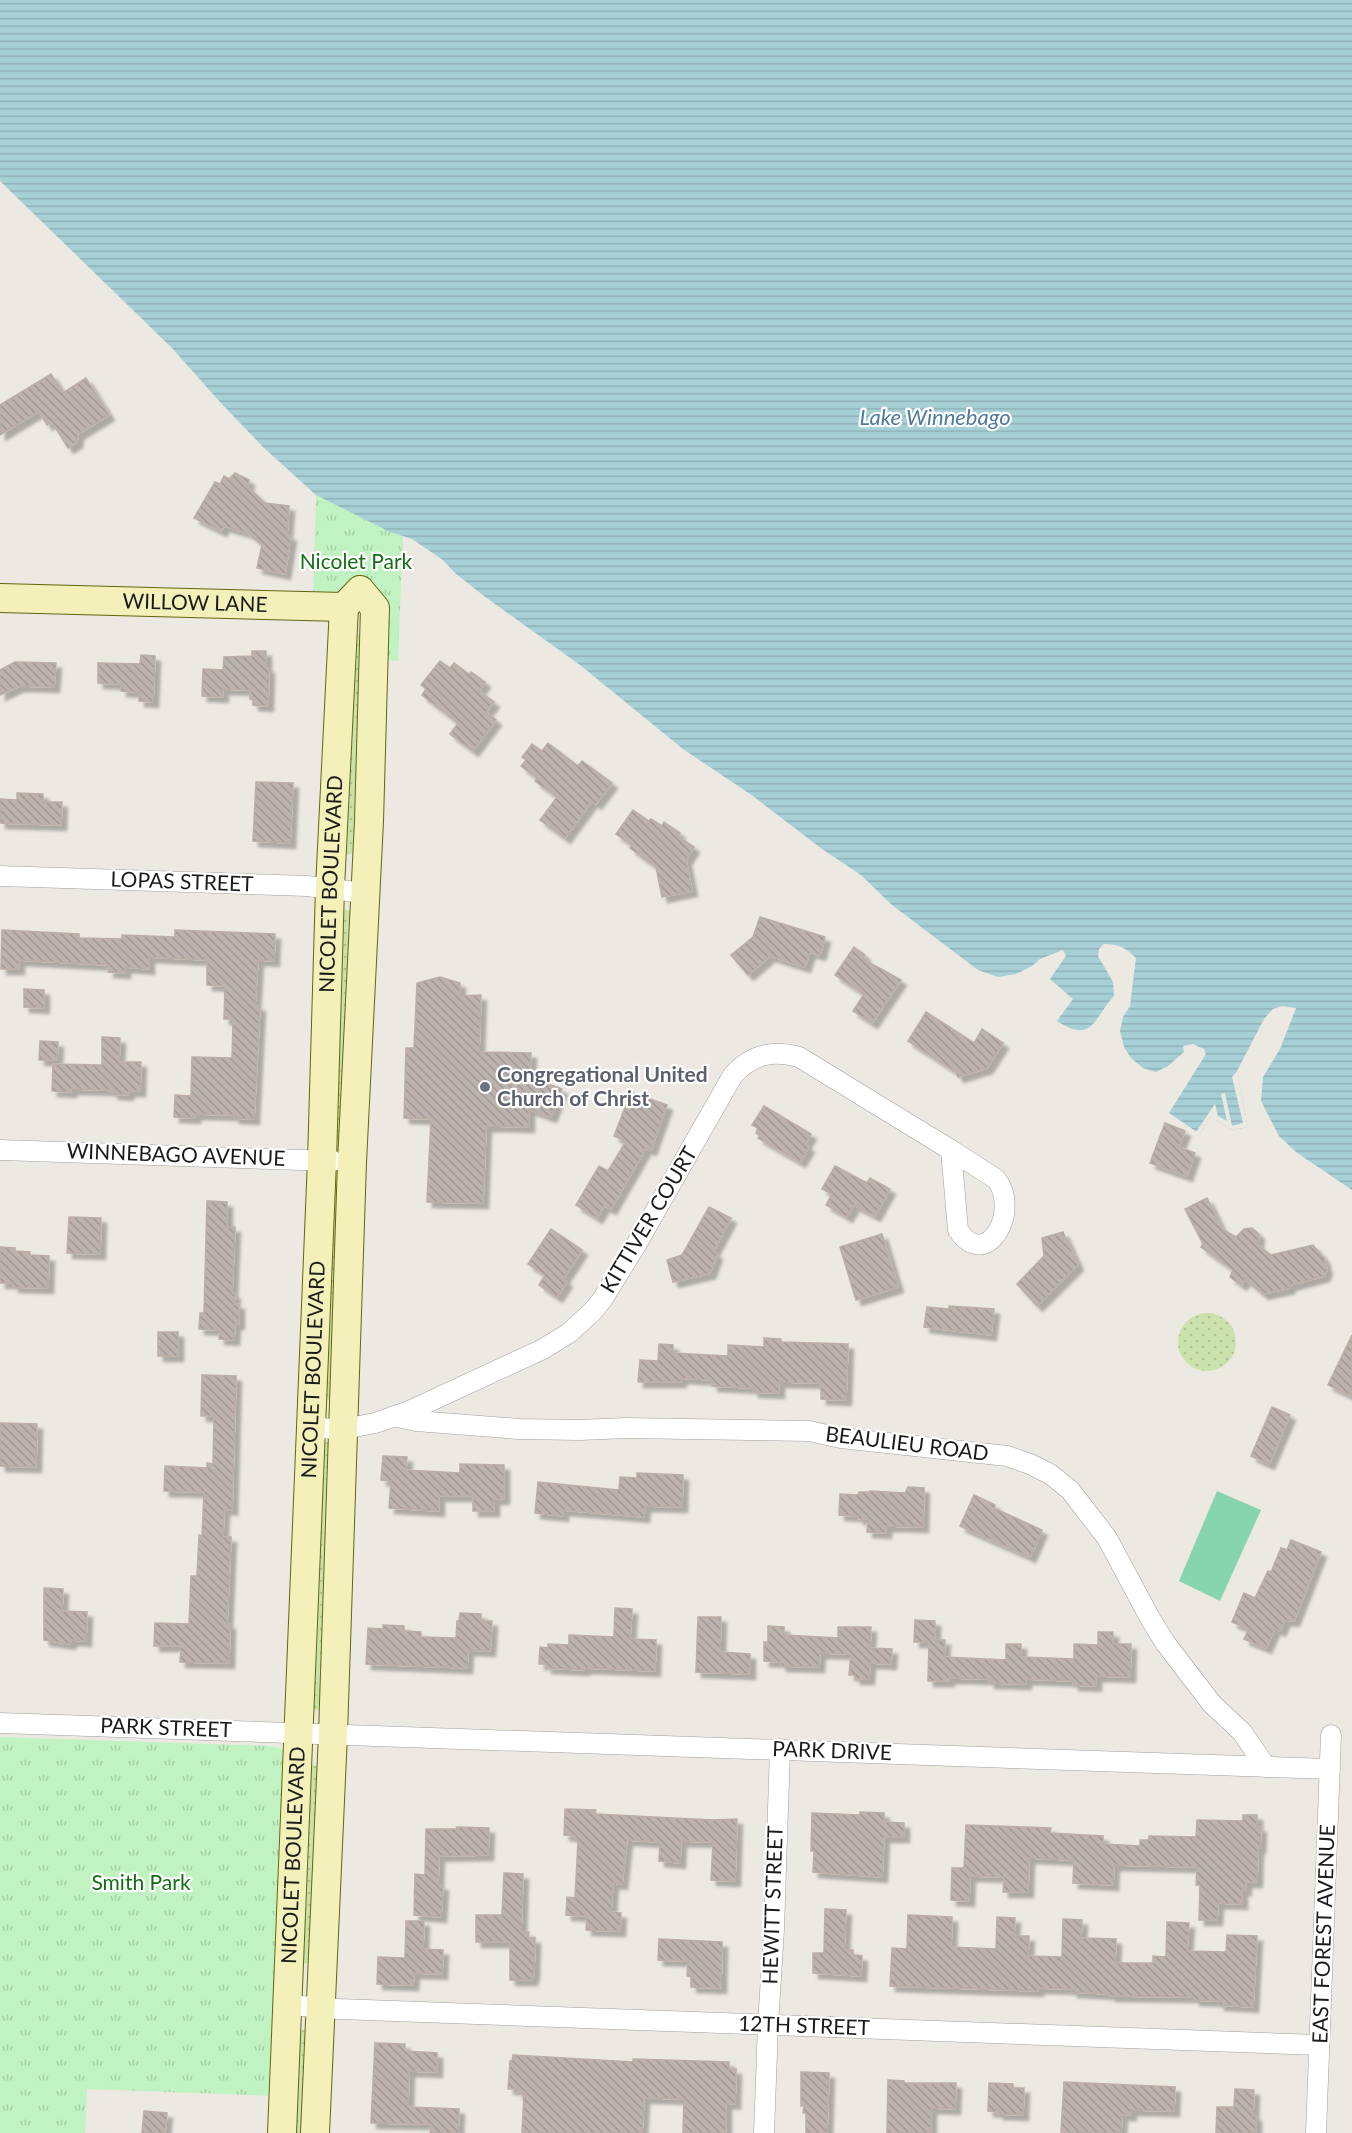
<svg xmlns="http://www.w3.org/2000/svg" width="1352" height="2133" font-family="Lato,sans-serif">
	<style>
		.grass { fill: url(#grass-dots) }
		.park { fill: url(#park-tufts) }
		.pitch { fill: #86d5b0 }
		.water { fill: url(#water-rules) }
		.pier { fill: #ece8e2 }
		.building { fill: url(#building-back-hatch); stroke: #bcaea6; stroke-width: 1.5; filter: url(#shadow) }
		.lines { fill: none; stroke-linecap: round; stroke-linejoin: round }
		.street-casing { stroke: #9f9f9f; stroke-width: 21 }
		.secondary-casing { stroke: #63660e; stroke-width: 30 }
		.street { stroke: #fff; stroke-width: 20 }
		.secondary { stroke: #f3f1b9; stroke-width: 28 }
		.worship-dot { fill: #6b7280; stroke: #fff; stroke-width: 2 }
		.labels { text-anchor: middle; stroke-width: 4.5; stroke-linejoin: round; paint-order: stroke }
		.park-label { font-size: 21px; fill: #156e16; stroke: #fff }
		.street-label { font-size: 21px; fill: #1b1b1b; stroke: #fff }
		.worship-label { font-size: 21px; font-weight: bold; fill: #5b616d; stroke: #fff; text-anchor: start }
		.water-label { font-size: 22px; font-style: italic; fill: #4f7a9a; stroke: #fff }
	</style>
	<defs>
		<pattern id="grass-dots" width="8" height="8" patternUnits="userSpaceOnUse" patternTransform="scale(1.5)"><rect width="8" height="8" fill="#cbe2ac"/><path d="M2 2h.1M6 6h.1" fill="none" stroke="#aec193" stroke-width="1.8" stroke-linecap="round"/></pattern>
		<pattern id="park-tufts" width="24" height="20" patternUnits="userSpaceOnUse" patternTransform="scale(1.5)"><rect width="24" height="20" fill="#c1f3c2"/><path d="M3 7l-1-3M5 7V3M7 7l1-3M15 17l-1-3M17 17v-4M19 17l1-3" fill="none" stroke="#a5d0a6"/></pattern>
		<pattern id="water-rules" width="6" height="5" patternUnits="userSpaceOnUse" patternTransform="scale(1.5)"><rect width="6" height="5" fill="#a6cfd6"/><path d="M0 2.5h6" fill="none" stroke="#8eb1b7"/></pattern>
		<pattern id="building-back-hatch" width="6" height="6" patternUnits="userSpaceOnUse" patternTransform="scale(1.5)"><rect width="6" height="6" fill="#bcb3af"/><path d="M-1 5l2 2M0 0l6 6M5-1l2 2" fill="none" stroke="#a19996"/></pattern>
		<filter id="shadow"><feDropShadow dx="5.5" dy="5.5" stdDeviation="1.5" flood-color="#0004"/></filter>
	</defs>
	<rect width="100%" height="100%" fill="#ece8e2"/>
	<g class="grass">
		<path d="M358,634l4,2 -6,214 -7,5 -4,-2 9,-217z"/>
		<path d="M347,910l4,1 -10,229 -8,-1 10,-228z"/>
		<path d="M337,1182l4,2 -10,215 -3,1 -5,-2 8,-214z"/>
		<circle cx="1207" cy="1342" r="29"/>
		<path d="M327,1442l4,3 -8,261c-4,4 -6,6 -11,3l9,-265z"/>
		<path d="M313,1765l4,2 -8,195 -5,2 -4,-2 8,-195z"/>
		<path d="M303,2030l4,1 -1,102h-15l7,-102z"/>
	</g>
	<g class="park">
		<path d="M316,495l74,37 13,4 -5,125 -16,-1 -16,-51 -53,-11z"/>
		<path d="M0,1737l270,9 12,3 5,10 -13,337 -187,-7 -2,44h-85z"/>
	</g>
	<path class="pitch" d="M1217,1491l44,19 -41,91 -41,-20z"/>
	<path class="water" d="M0,0h1352v1190l-56,-38 -17,-16 -18,-35 2,-24 17,-28 16,-41 -14,-2 -9,3 -9,10 -27,52 11,56 -16,3 -22,-13 -10,17 -31,-21 37,-59 -2,-5 -11,-5 -10,2 1,6 -16,14 -12,6 -13,-4 -12,-10 -7,-11 -4,-16 3,-14 7,-11 6,-48c-10,-10 -17,-14 -32,-14l-5,5 -1,7 15,26 1,14c-21,23 -21,48 -57,25l16,-22 -23,-20 16,-23 -3,-6 -23,9 -8,7 -16,8 -18,3 -20,-7 -86,-65 -31,-30 -39,-26 -69,-53 -70,-47 -103,-84 -96,-69 -29,-23 -12,-13 -31,-21 -22,-7 -74,-37 -53,-48 -43,-45 -48,-54 -172,-167z"/>
	<path class="pier" d="M1237,1071l11,56 -16,3 -22,-13 -10,17 -4,-2 19,-28 3,12 9,5 -6,-27 4,-1 7,33 11,-3 -11,-46z"/>
	<g class="building">
		<path d="M51,374l12,19 23,-15 23,37 -31,19 -1,8 -9,6 -16,-26 -5,3 -8,-14 -39,24v-30z"/>
		<path d="M235,473l14,7 -1,7 17,16 24,3 -2,29 4,1 -6,38 -28,-6 5,-23 -14,-12 -24,-7 -3,5 -27,-13 21,-36 5,2 4,-8 5,3z"/>
		<path d="M252,651h14v17h3l-1,38 -15,-1v-5l-3,-1v-9l-27,-1v8l-21,-1 1,-27 20,1 1,-13 28,-1z"/>
		<path d="M141,655l14,1 -2,46 -14,-1v-9l-18,-1v-7l-23,-1v-20l42,1z"/>
		<path d="M440,661l10,7 4,-5 16,12 1,-3 14,10 -6,9 15,11 -8,10 10,8 -23,31 -23,-17 8,-11 -36,-28 4,-6 -5,-4z"/>
		<path d="M15,662l41,1 -2,24 -35,-1 -19,9v-25z"/>
		<path d="M548,743l30,23 4,-5 30,22 -16,21 -4,-3 -27,37 -25,-18 17,-23 -22,-16 2,-3 -16,-12 5,-6 -4,-3 10,-13 10,7z"/>
		<path d="M256,782l37,1 -3,60 -37,-2z"/>
		<path d="M17,793l26,1v8h19l-1,23 -61,-2v-24l17,1z"/>
		<path d="M633,810l16,11 2,-2 11,7 2,-4 16,11 -2,3 16,11 -8,13 6,31 -30,6 -6,-30 -26,-19 2,-3 -16,-11z"/>
		<path d="M760,917l65,20 -5,18 -10,-3 -5,15 -35,-11 -22,19 -17,-20 22,-18z"/>
		<path d="M2,930l77,4v4l43,1v-4l53,2v-7l100,4 -1,27 -16,-1 -3,46h5l-6,113 -20,-1v-3l-39,-1v4l-21,-1 1,-22 16,1 1,-39 40,1 1,-39h-9l1,-33 -18,-1v-25l-58,-3v12l-24,-2v6l-17,-1 1,-7 -90,-5v9h-18z"/>
		<path d="M854,947l11,8 -2,4 38,21 -29,43 -19,-12 11,-17 -29,-19z"/>
		<path d="M440,977l20,6v13l21,-1 -2,57 52,1 -1,24 32,12 -11,28 -22,-8v18l-43,-1 -3,77 -56,-1 4,-83 -27,-1 2,-70h8l3,-65z"/>
		<path d="M24,989l20,1v18l-20,-1z"/>
		<path d="M926,1012l48,31 8,-14 21,14 -16,25 -29,9 -2,-5 -48,-31z"/>
		<path d="M102,1037l18,1 -1,24h22l-1,29h-11l-1,4 -15,-1v-2l-4,-2 -38,-1v3l-19,-1 1,-27 49,1z"/>
		<path d="M40,1041l18,1 -1,18h-18z"/>
		<path d="M631,1092l36,13 -16,45 -5,-2 -35,61 -7,-3 -7,12 -21,-13 23,-39 9,5 18,-30 -12,-5z"/>
		<path d="M764,1106l47,28 -6,10 4,3 -9,15 -42,-24 2,-2 -4,-3 2,-5 -6,-3z"/>
		<path d="M1165,1123l20,8 -6,16 16,6 -8,23 -37,-13z"/>
		<path d="M835,1166l32,17 3,-5 20,11 -15,27 -21,-11 -7,12 -21,-12 6,-11 -10,-5z"/>
		<path d="M1207,1198l15,31 14,8 8,-8 8,-1 7,6 -1,11 13,10 42,-10 11,13 3,12 -3,6 -34,9 -1,3 -26,6 -18,-15 -4,6 -11,-8 3,-7 -32,-23 2,-3 -18,-35z"/>
		<path d="M207,1201l20,1v25h8l-3,66 3,1 -1,10h5v20h-4l-1,16 -15,-1 1,-9 -21,-1 1,-16h4z"/>
		<path d="M709,1207l22,11 -18,34 4,2 -7,19 -37,9 -6,-22 15,-5z"/>
		<path d="M69,1217l32,1 -1,36 -33,-1z"/>
		<path d="M551,1229l31,21 -19,29 4,3 -10,15 -18,-12 6,-10 -17,-11z"/>
		<path d="M1063,1232l15,33 -41,41 -20,-22 27,-28 -2,-18z"/>
		<path d="M882,1234l16,53 -42,13 -16,-53z"/>
		<path d="M0,1247l15,1v3l15,1v3l19,1 -1,32 -35,-1v-4h-13z"/>
		<path d="M949,1306l45,3 -3,26 -67,-8 3,-20 22,2z"/>
		<rect x="158" y="1332" width="20" height="24"/>
		<path d="M1352,1335v61l-24,-11z"/>
		<path d="M764,1338l17,1v3l67,2 -2,56 -25,-1v-16l-42,-1v11l-26,-1v-4l-41,-2v-6l-31,-2v4h-43l2,-22 18,1 1,-17 14,1v8l55,3v-11l36,2z"/>
		<path d="M202,1375l34,1 -4,134 -8,-1 -1,28h8l-4,87h3l-1,39 -49,-1 1,-16h-27l1,-23 34,1 2,-48h6l2,-41 3,1 2,-44 -40,-1 1,-25 42,2v-5l6,1 1,-48h-13z"/>
		<path d="M1272,1407l18,8 -21,49 -18,-8z"/>
		<path d="M0,1423l37,1 -1,43 -36,-1z"/>
		<path d="M383,1456l24,1 -1,13 54,3v-9l44,1v34h-10v12h-21v-15h-34v15l-50,-3 2,-27 -10,-1z"/>
		<path d="M637,1473l46,2 -1,32 -37,-1 -1,11 -81,-7v6l-28,-3 3,-31 81,8 1,-13 17,1z"/>
		<path d="M908,1487l16,1 -1,39 -37,-1v7l-19,-1 1,-13h-10v-3l-19,-1 1,-21 18,1 1,-3h11v-1l35,2z"/>
		<path d="M974,1495l21,10 -1,3 48,22 -12,27 -70,-31z"/>
		<path d="M1291,1540l30,12 -27,69 -9,-1 -5,11 -5,-3 -9,20 -22,-9 5,-10 -17,-7 12,-29 11,5 13,-27 3,1 10,-24 6,2z"/>
		<path d="M44,1588l19,1 -1,22 25,1 -1,29 -15,-1 -1,4 -26,-4z"/>
		<path d="M615,1608l17,1 -2,30 26,1 -1,31 -71,-3v2l-38,-2 1,-4h-8l1,-17 8,1v-4l21,1v-10l45,2z"/>
		<path d="M460,1613l21,1v7h11l-2,30 -22,-1 -1,18 -101,-4 2,-36 15,1v-4l21,1v5l17,1v5l35,1 1,-17h2z"/>
		<path d="M698,1617h23l-1,35 30,2v20l-54,-2z"/>
		<path d="M915,1620l20,1v19h10l-1,17 62,3v-16h15v13l53,2v-15l24,1v-13h15v12h18l-1,33 -34,-1v10l-23,-1v-4l-47,-2v5l-37,-1v-4l-40,-1v3h-21l1,-39h-15z"/>
		<path d="M768,1626l16,1v8l54,3v-11h33l-1,21 22,1 -1,15 -21,-1 -1,16h-14v-4h-6l2,-21 -31,-1 -1,14 -38,-1v-4l-17,-1v-19h4z"/>
		<path d="M565,1809l31,1 -1,4 118,6 24,-1 -2,62 -24,-1 2,-38 -32,-1 -1,22 -21,-2 1,-19 -33,-2 -5,44 -9,-1 -2,29 10,1 -1,18 -34,-1 1,-14 -21,-1 1,-18 8,1 3,-57h-3v-5l-11,-1z"/>
		<path d="M860,1812l24,1v9l20,1v14h-20l-2,40 -69,-5 1,-21h-3l1,-38 48,2z"/>
		<path d="M1243,1815h14v12h4l-1,21h-2l-1,34h-11v8h-4v14l-24,-1 -1,17h-18l1,-35h-4l1,-18 -83,-2 -1,20 -40,-2 1,-23 -45,-2 -1,34h-25l1,-15 -34,-1 -1,25 -18,-1 1,-32h12l2,-43 85,3 -1,5 53,3v8l37,2v-6h9v-4l47,1 1,-17 46,1z"/>
		<path d="M457,1827l32,1 -1,27 -49,1 -1,29h5l-2,32 -27,-2 1,-41 10,1 1,-46h30z"/>
		<path d="M504,1873l19,1 -2,58h8l-1,6h7l-1,35 -2,7h-22v-38h-34v-27h26z"/>
		<path d="M825,1909l21,1 -2,40h9v5l9,1 -1,20 -48,-3v-20h11z"/>
		<path d="M908,1915l44,2 -1,30 45,2 1,-32 18,1 -1,18h15l-1,20 34,1 1,-38 19,1 -1,18 35,1 -1,24h38v-7l13,1 1,-35 22,1 -2,28 39,1 1,-17 30,1 -4,71 -34,-2v-4l-25,-1v-3l-84,-1v-2l-38,-2v-3l-34,-1v3l-148,-5 2,-38 15,1z"/>
		<path d="M406,1921h18l-1,28 20,1 -1,24 -28,-1 -1,12 -36,-1 1,-27 27,1z"/>
		<path d="M659,1939l63,3 -1,46 -30,-1v-10l-4,-1 1,-15 -30,-1z"/>
		<path d="M375,2043l30,1v7l32,2v19l-28,-1 -1,36 51,2 -1,24h-28l1,-9 -60,-1z"/>
		<path d="M513,2055l120,7v-3l96,3v7h7l-1,35 -9,-1v30h-43l1,-34 -31,-1h-9l-2,35h-120l2,-39h-6v-5h-10l2,-28h2z"/>
		<path d="M801,2072l28,1 -2,60h-21v-20h-3l1,-7h-3z"/>
		<path d="M888,2080l16,1v2h52l-1,26 -24,-1v25h-44z"/>
		<path d="M1064,2082l111,5 -1,24 -43,-1v5h-9l-1,18 -60,-1z"/>
		<path d="M989,2083l24,1v4h11l-1,27 -25,-1 1,-2 -11,-1z"/>
		<path d="M1235,2089l19,1 -1,26h3v17h-40l1,-26h17z"/>
		<path d="M144,2111l23,2 -2,20h-23z"/>
	</g>
	<g class="lines">
		<g class="street-casing">
			<g id="street">
				<path d="M0,876l307,10 57,7"/>
				<path d="M0,1150l333,11"/>
				<path d="M951,1150l45,29c25,31 -9,94 -38,51z"/>
				<path d="M394,1416l22,5 103,8 61,1 46,-2 183,3 32,7 166,18 23,8 20,10 20,16 37,48 44,82 15,24 46,60 30,28 24,35"/>
				<path d="M310,1428l34,1 31,-6 32,-11 136,-63 26,-16 23,-21 10,-12 34,-55 97,-170c19,-21 40,-25 66,-18l152,93"/>
				<path d="M0,1723l1330,46"/>
				<path d="M288,2005l51,4 980,36"/>
				<path d="M764,2133l4,-108 6,-96 6,-180"/>
				<path d="M1316,2133l15,-398"/>
			</g>
		</g>
		<g class="secondary-casing">
			<g id="secondary">
				<path id="s1" d="M0,598l344,9 16,-17 15,18 -6,213 -17,341 -19,572 -18,399"/>
				<path id="s2" d="M282,2133l40,-973 8,-272 14,-281"/>
			</g>
		</g>
		<use href="#street" class="street"/>
		<use href="#secondary" class="secondary"/>
	</g>
	<circle class="worship-dot" cx="485" cy="1087" r="6"/>
	<g class="labels">
		<g class="park-label">
			<text x="356" y="569">Nicolet Park</text>
			<text x="141" y="1890">Smith Park</text>
		</g>
		<g class="street-label">
			<text dy="7" stroke="none"><textPath href="#s1" startOffset="195">WILLOW LANE</textPath></text>
			<text transform="translate(182 882) rotate(2)" y="7">LOPAS STREET</text>
			<text dy="7" stroke="none"><textPath href="#s2" startOffset="1250">NICOLET BOULEVARD</textPath></text>
			<text transform="translate(176 1155) rotate(2)" y="7">WINNEBAGO AVENUE</text>
			<text transform="translate(649 1220) rotate(-59)" y="7">KITTIVER COURT</text>
			<text dy="7" stroke="none"><textPath href="#s2" startOffset="764">NICOLET BOULEVARD</textPath></text>
			<text transform="translate(907 1444) rotate(7)" y="7">BEAULIEU ROAD</text>
			<text transform="translate(166 1728) rotate(2)" y="7">PARK STREET</text>
			<text transform="translate(832 1751) rotate(2)" y="7">PARK DRIVE</text>
			<text dy="7" stroke="none"><textPath href="#s2" startOffset="278">NICOLET BOULEVARD</textPath></text>
			<text transform="translate(773 1905) rotate(-88)" y="7">HEWITT STREET</text>
			<text transform="translate(1324 1934) rotate(-88)" y="7">EAST FOREST AVENUE</text>
			<text transform="translate(804 2026) rotate(2)" y="7">12TH STREET</text>
		</g>
		<g class="worship-label">
			<text x="497" y="1082">Congregational United<tspan x="497" dy="24">Church of Christ</tspan></text>
		</g>
		<g class="water-label">
			<text x="935" y="425">Lake Winnebago</text>
		</g>
	</g>
</svg>
